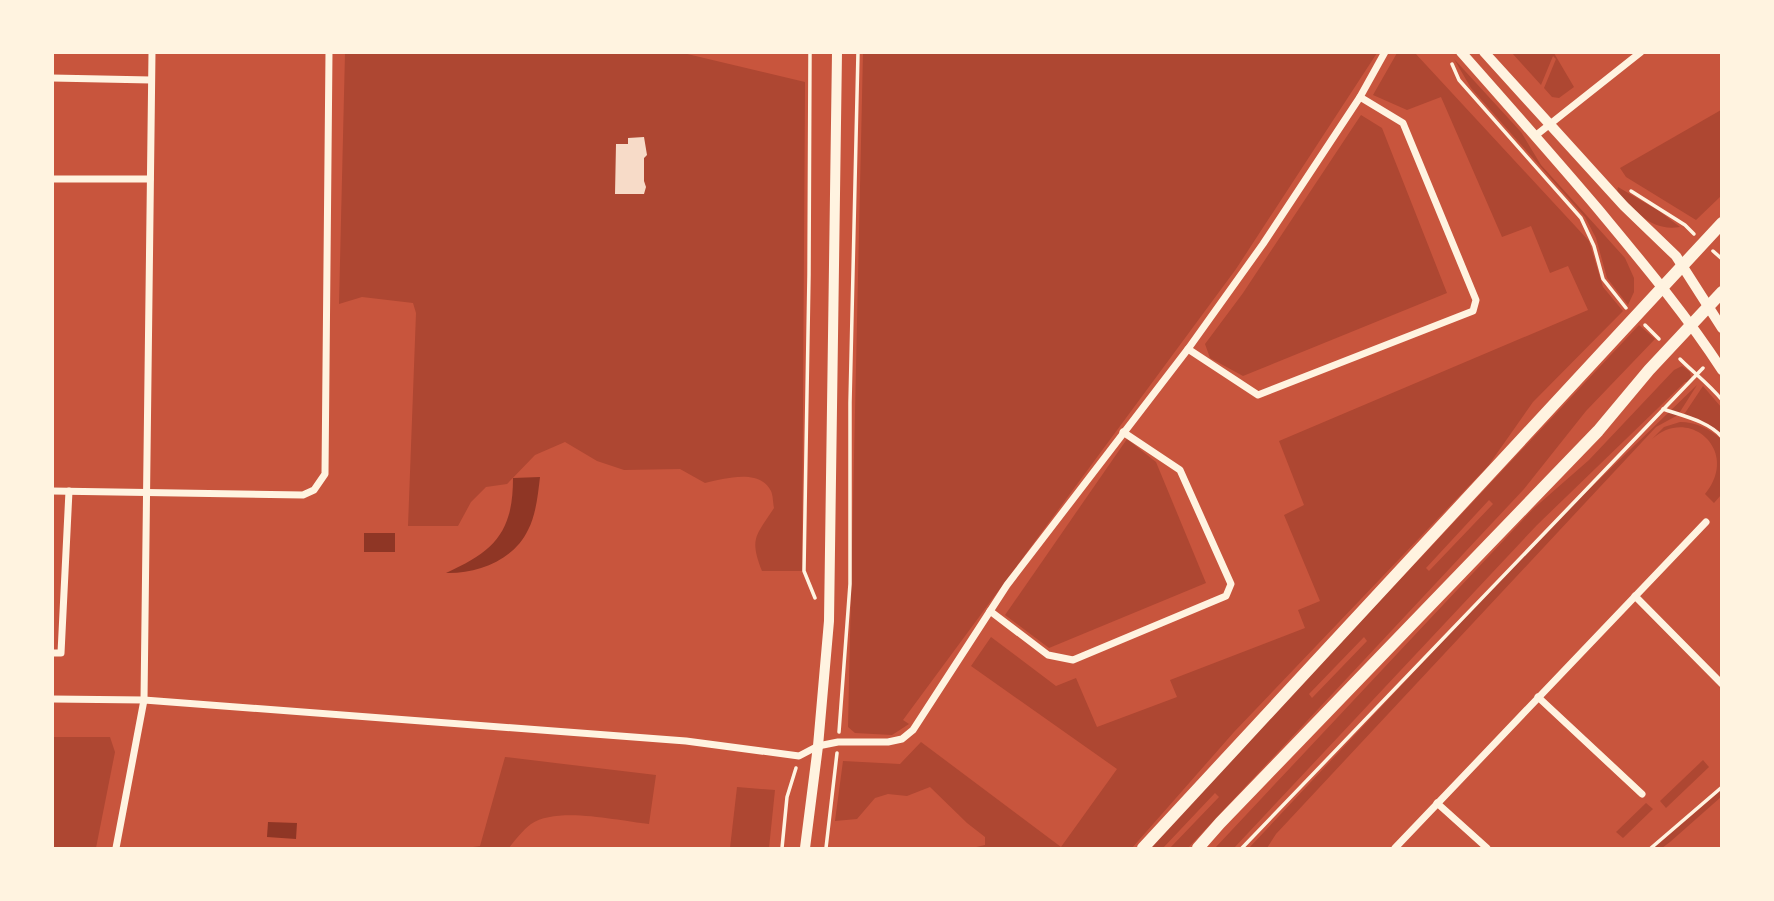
<svg xmlns="http://www.w3.org/2000/svg" width="1774" height="901" font-family="Commissioner,sans-serif">
	<style>
		.green { fill: #ae4732; fill-rule: evenodd }
		.water { fill: #8f3625 }
		.building { fill: #f7dbc8 }
		.lines { fill: none; stroke-linecap: round; stroke-linejoin: round }
		.path { stroke: #fff3e0; stroke-width: 3.5 }
		.minor { stroke: #fff3e0; stroke-width: 7 }
		.tertiary { stroke: #fff3e0; stroke-width: 10 }
		.secondary { stroke: #fff3e0; stroke-width: 12 }
	</style>
	<rect width="100%" height="100%" fill="#c8553d"/>
	<g class="green">
		<path d="M345,53h338l122,29 -3,489h-40c-13,-33 -6,-35 12,-63 -1,-5 -1,-13 -3,-17 -12,-23 -47,-12 -66,-8l-25,-14 -56,1 -27,-9 -32,-19 -30,13 -28,29 -21,3 -15,15 -13,24h-50l8,-213 -3,-10 -51,-6 -23,7z"/>
		<path d="M863,53h514l-141,216 -333,451 6,4 -17,11 -37,-2 -7,-6z"/>
		<path d="M1397,53h18l174,188 14,46 20,24 -90,91 -45,64 -254,266 -102,116h-160l13,-3v-8l-18,-14 -37,-36 -23,9 -19,-2 -13,4 -18,21 -22,2 8,-60 57,3 21,-22 140,105 56,-78 -146,-103 20,-29 65,49 20,-8 21,49 80,-30 -7,-17 135,-52 -7,-18 22,-9 -36,-86 20,-10 -25,-64 309,-131 -20,-44 -18,7 -19,-47 -29,11 -61,-140 -34,13 -34,-15z"/>
		<path d="M1512,53h42l20,34 -15,11 -7,-1 -8,-9 12,-29 -3,-3 -12,29z"/>
		<path d="M1454,59l67,73 20,33 84,93 9,20v14l-6,13 -21,-27 -11,-40 -11,-21 -114,-129z"/>
		<path d="M1721,110v86l-25,24 -70,-43 -6,-9z"/>
		<path d="M1361,115l21,13 65,165 -204,83 -33,-18 -5,-14 38,-51z"/>
		<path d="M1618,187l41,24 21,16c-29,5 -45,-17 -63,-35z"/>
		<path d="M1639,325l16,14 -69,72 -62,78 -336,359h-18l49,-51 -4,-4 -52,55h-15zM1489,500l4,4 -64,67 -3,-3zM1364,637l3,4 -55,57 -3,-4z"/>
		<path d="M1682,366l8,6 1,6 -3,4h-3l-148,143 -303,323h-19l318,-339 56,-49 85,-90z"/>
		<path d="M1697,385l-19,30 -22,12 -380,407 -9,14h-18l295,-315z"/>
		<path d="M1703,386l18,21v26l-13,-9 -25,-8z"/>
		<path d="M1680,422c16,0 30,7 41,17v56l-7,8 -9,-9c36,-43 -16,-89 -53,-55l12,-12z"/>
		<path d="M1127,439l29,23 50,121 -157,65 -44,-33z"/>
		<path d="M52,737h58l5,15 -19,96h-43z"/>
		<path d="M505,757l151,18 -7,49c-31,-3 -91,-18 -118,0 -8,6 -17,17 -22,24h-43l14,-2z"/>
		<path d="M1703,760l6,7 -43,41 -6,-7z"/>
		<path d="M737,787l38,3 -6,58h-39z"/>
		<path d="M1721,790v7l-51,45 -8,6h-8z"/>
		<path d="M1646,803l7,6 -30,29 -7,-6z"/>
	</g>
	<g class="water">
		<path d="M540,477c-2,17 -4,38 -12,53 -14,30 -51,44 -82,43 49,-22 67,-41 67,-95z"/>
		<rect x="364" y="533" width="31" height="19"/>
		<path d="M268,822l29,1 -1,16 -29,-2z"/>
	</g>
	<path class="building" d="M644,137l3,18 -3,3v23l2,6 -2,7h-29l1,-50h12v-6z"/>
	<g class="lines">
		<g class="path">
			<path d="M810,52l-1,223 -5,296 11,27"/>
			<path d="M1452,64l7,16 122,138 13,28 9,33 23,29"/>
			<path d="M1631,191l54,34 9,9"/>
			<path d="M1713,251l9,8"/>
			<path d="M1645,325l14,14"/>
			<path d="M1680,359c14,14 29,25 42,41"/>
			<path d="M1663,409c20,7 45,12 59,28"/>
			<path d="M839,732l11,-148v-181l8,-351"/>
			<path d="M782,848l5,-51 9,-29"/>
			<path d="M826,848l11,-95"/>
			<path d="M1242,848l461,-480"/>
			<path d="M1651,848l71,-61"/>
		</g>
		<g class="minor">
			<path d="M52,78l99,2"/>
			<path d="M1535,136l106,-84"/>
			<path d="M52,179h98"/>
			<path d="M1188,349l70,46 215,-84 3,-11 -73,-177 -43,-26"/>
			<path d="M52,491l251,4 11,-5 11,-16 4,-422"/>
			<path d="M1635,596l87,88"/>
			<path d="M990,611l58,44 25,5 153,-64 5,-12 -51,-114 -57,-38"/>
			<path d="M52,653h9l8,-162"/>
			<path d="M1538,697l104,97"/>
			<path d="M52,699l92,1 542,41 113,15 19,-10 20,-4h50l14,-3 11,-9 94,-145 181,-236 75,-105 97,-147 25,-45"/>
			<path d="M1437,803l50,45"/>
			<path d="M116,848l28,-148 8,-648"/>
			<path d="M1395,848l311,-326"/>
		</g>
		<g class="tertiary">
			<path d="M1461,52c46,52 92,104 137,157 43,52 87,104 124,161"/>
			<path d="M1484,52l140,154 52,50 46,72"/>
			<path d="M805,848l13,-102 11,-125 8,-569"/>
		</g>
		<g class="secondary">
			<path d="M1143,848l579,-625"/>
			<path d="M1198,848l22,-25 378,-392 51,-61 73,-78"/>
		</g>
	</g>
	<rect width="1774" height="901" fill="none" stroke="#fff3e0" stroke-width="108"/>
</svg>
